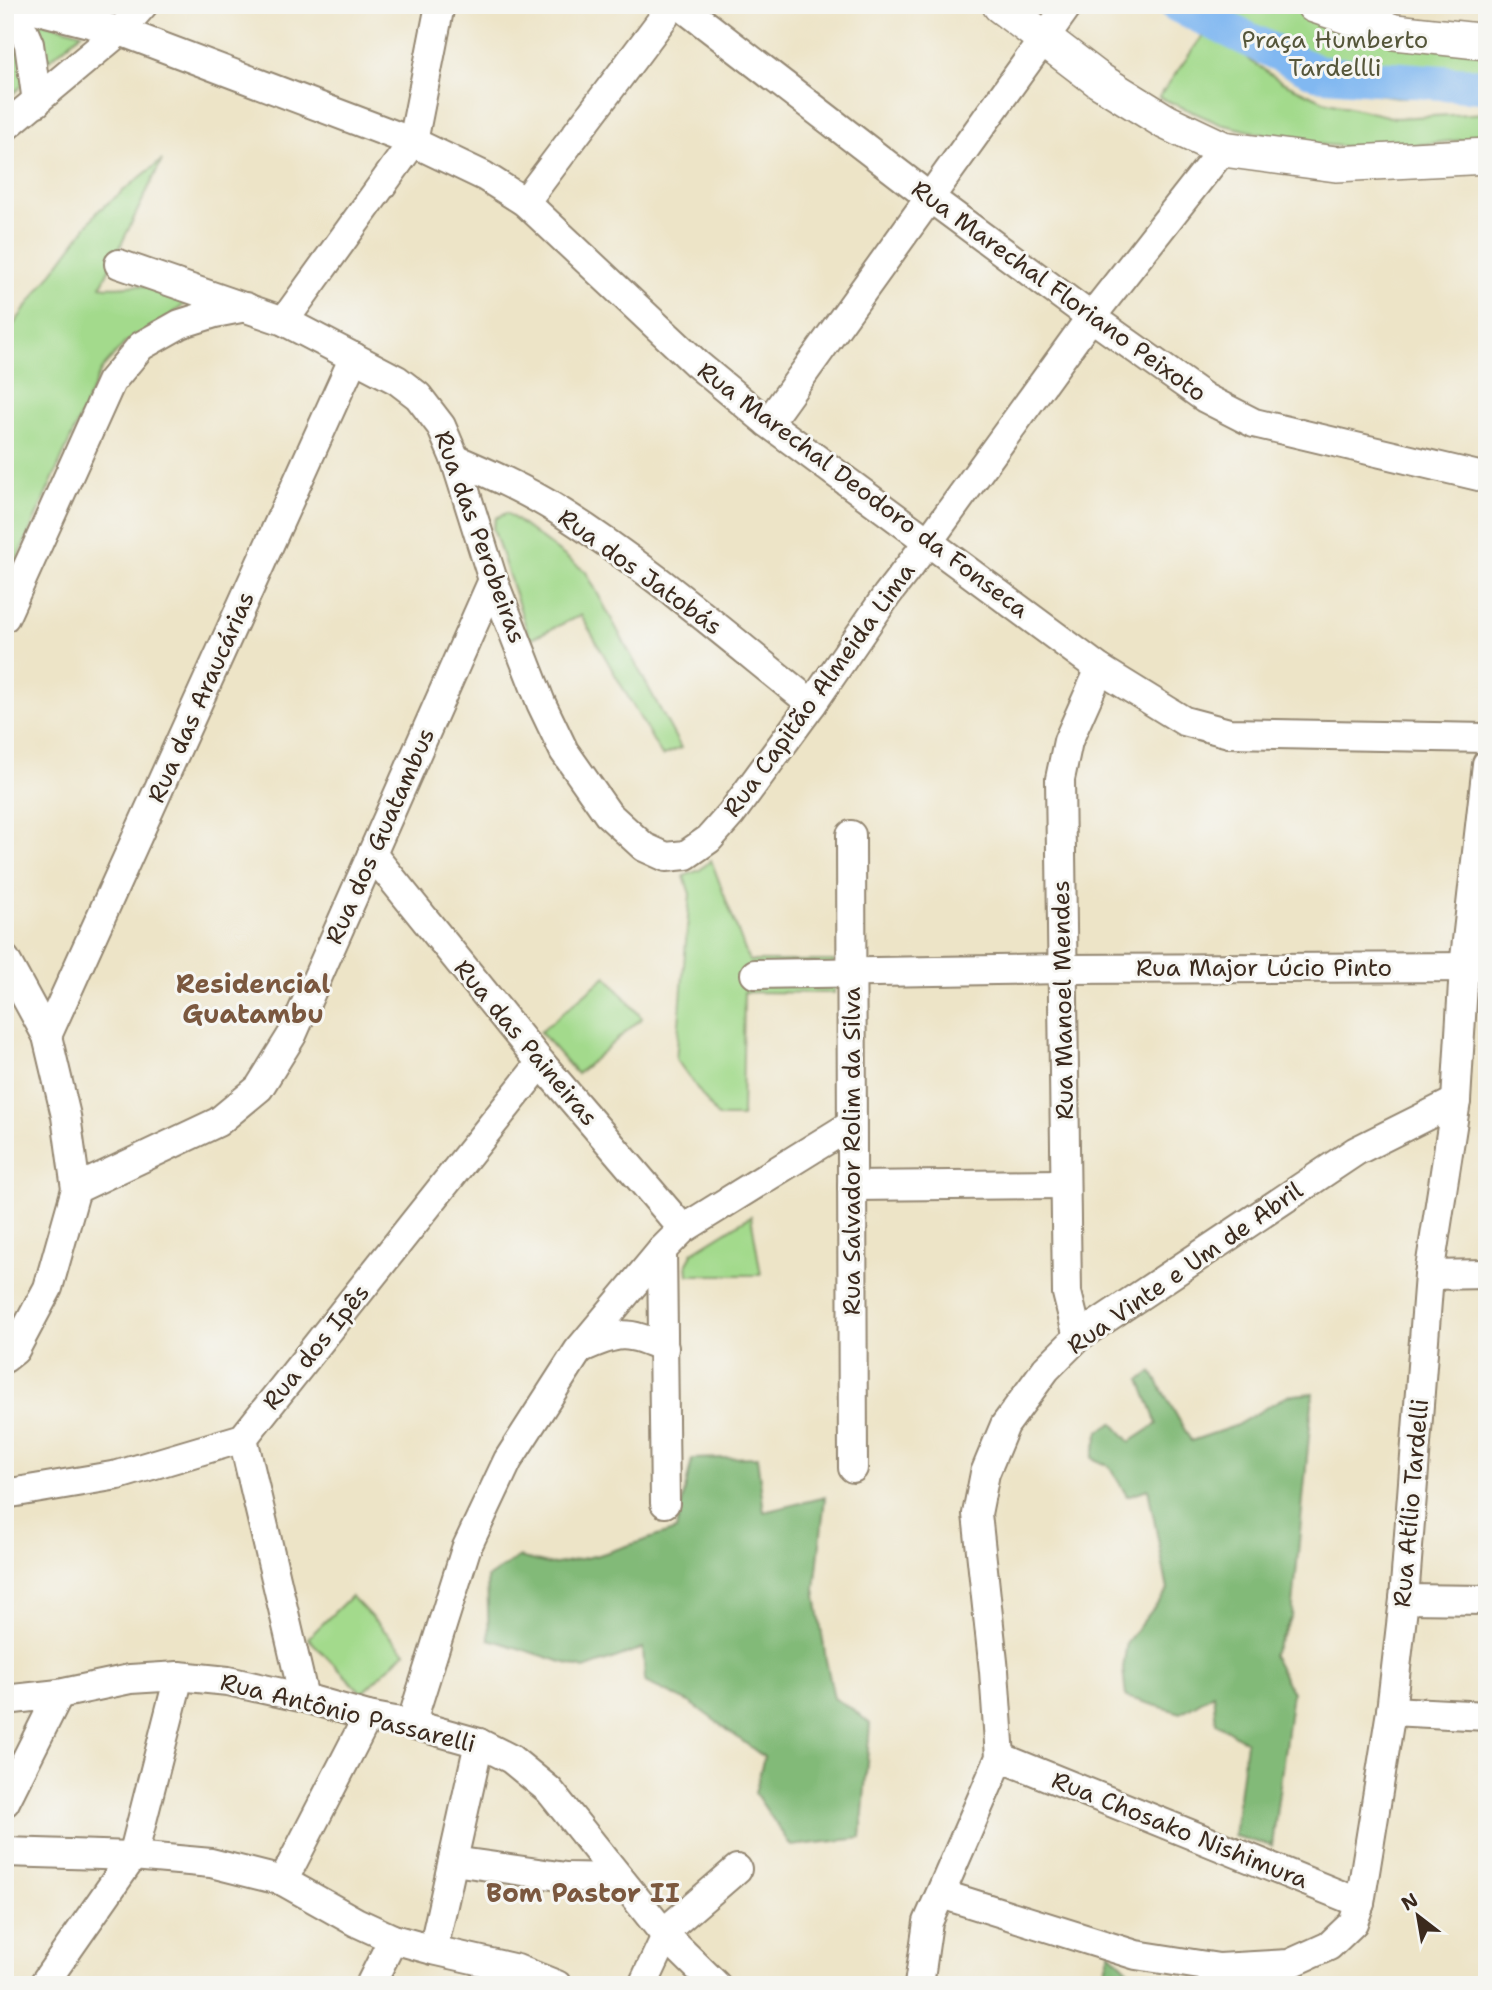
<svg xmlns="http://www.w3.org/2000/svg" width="1492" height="1990" font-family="'Shantell Sans',sans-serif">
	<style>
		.green { fill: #a3da8c; stroke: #6f8255; stroke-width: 2 }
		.forest { fill: #82ba78; stroke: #5e724b; stroke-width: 2 }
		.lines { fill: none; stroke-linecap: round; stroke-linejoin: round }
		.river { stroke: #81b8f1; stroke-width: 35 }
		.minor-casing { stroke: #948772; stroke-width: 32 }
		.major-casing { stroke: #948772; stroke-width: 38 }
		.minor { stroke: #fff; stroke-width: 28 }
		.major { stroke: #fff; stroke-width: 35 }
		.labels { text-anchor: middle; stroke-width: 6; stroke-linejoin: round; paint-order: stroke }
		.park-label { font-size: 24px; fill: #55563a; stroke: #f6f6f2 }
		.street-label { font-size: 24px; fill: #3b2a1e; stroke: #f6f6f2 }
		.neighbourhood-label { font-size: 26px; font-weight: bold; fill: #7b583f; stroke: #f6f6f2 }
	</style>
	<rect width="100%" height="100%" fill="#f6f6f2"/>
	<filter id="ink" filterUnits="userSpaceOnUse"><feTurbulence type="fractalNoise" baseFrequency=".0143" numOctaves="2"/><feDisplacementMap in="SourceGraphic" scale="14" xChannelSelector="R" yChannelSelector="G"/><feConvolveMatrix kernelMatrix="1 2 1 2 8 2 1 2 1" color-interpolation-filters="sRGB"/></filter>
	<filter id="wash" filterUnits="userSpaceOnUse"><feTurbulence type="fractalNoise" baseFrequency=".00686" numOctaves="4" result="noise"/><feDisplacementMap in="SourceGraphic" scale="28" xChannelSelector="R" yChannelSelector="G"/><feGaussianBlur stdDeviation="1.57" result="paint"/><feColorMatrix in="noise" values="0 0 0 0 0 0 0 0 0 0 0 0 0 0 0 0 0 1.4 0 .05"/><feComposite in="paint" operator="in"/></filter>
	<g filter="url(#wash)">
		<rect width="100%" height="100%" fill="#ede4c7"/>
		<g class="green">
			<path d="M1195,5h94l92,27 106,18v46l-90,1 -71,-10 -44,-16z"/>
			<path d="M5,15l24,64 -24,22z"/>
			<path d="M32,19l50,14 -34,28z"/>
			<path d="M1209,27l42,34 31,21 42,19 71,17 92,-5v24l-106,12 -81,-6 -80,-19 -61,-27z"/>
			<path d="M162,160l-61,126c15,3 29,-2 44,0 15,1 30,8 41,17l-17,14 -44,26 -24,27 -96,217v-251l93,-125z"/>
			<path d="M507,513l79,59 95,176 -19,8 -81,-141 -51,24 -37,-111 3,-10z"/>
			<path d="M711,860l38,101h85v32l-90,-1 -2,125h-24l-42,-58 14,-165 -6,-18 16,-6z"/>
			<path d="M606,976l36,42 -65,56 -37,-42z"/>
			<path d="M751,1216l10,59h-73l-1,-12 6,-11z"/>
			<path d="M351,1596l54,56 -43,41 -54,-55z"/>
		</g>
		<g class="forest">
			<path d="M1152,1372l39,69 44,-15 51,-30 27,-3 -21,224 -20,38 20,38 -20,153 -38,-10 12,-94 -30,-19 -3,-29 -32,19 -55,-16 -3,-29 4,-26 41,-52 -20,-101 -21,7 -17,-29 -18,-9 7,-27 14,-8 17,19 27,-18 -17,-44z"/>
			<path d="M757,1457l7,55 61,-15 -10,92 11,71 8,38 20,12 16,14 -9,114 -70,8 -36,-53 9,-36 -73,-54 -46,-21 -2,-34 -59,21 -95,-30 -2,-61 32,-21 33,8 47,-10 77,-25 16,-71z"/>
			<path d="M1110,1952l34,33h-44z"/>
		</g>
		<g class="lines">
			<path class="river" d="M1177,5l141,68 169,13"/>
		</g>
	</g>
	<g filter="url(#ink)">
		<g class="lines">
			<g class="minor-casing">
				<g id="minor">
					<path d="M12,5l17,39 8,58"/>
					<path d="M19,5l101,26 293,111 71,34 41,26 172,162 71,59 332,246 84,52 45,12 258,5"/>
					<path d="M680,5l249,192 162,120 114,81 49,25 233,55"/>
					<path d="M5,127l115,-96 23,-26"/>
					<path d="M525,202l148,-197"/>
					<path d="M119,264l165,57 113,59 21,16 23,30 14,33 38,121 48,123 23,48 44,63 36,33 22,10 20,-2 23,-16 22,-25 81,-110 75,-109 41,-53 163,-225 132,-168"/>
					<path d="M284,321l129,-179 27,-137"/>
					<path d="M768,423l300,-418"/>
					<path d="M455,459c35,15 69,30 101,50 91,57 172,128 256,195"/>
					<path d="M5,617l106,-235 30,-36 39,-22 35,-11 31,-6"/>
					<path d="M851,835l2,633"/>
					<path d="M372,854l169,209 142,166"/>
					<path d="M5,959l42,77 19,80 10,73 -28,99 -33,62 -10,8"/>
					<path d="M755,974l308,-5 424,-2"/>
					<path d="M47,1036l307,-679"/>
					<path d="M852,1186l213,-2"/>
					<path d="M76,1189l142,-67 41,-34 33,-53 201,-455"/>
					<path d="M662,1250l3,253"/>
					<path d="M1429,1275l58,-1"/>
					<path d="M1078,1337l-11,-44 -7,-514 8,-38 32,-72"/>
					<path d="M580,1349c37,-17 47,-19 84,-1"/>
					<path d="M243,1438l61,260"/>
					<path d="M5,1494l113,-19 125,-37 298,-375"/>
					<path d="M1404,1599l83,1"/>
					<path d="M5,1700l54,-6 71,-15 49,-3 49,5 76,17 64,18 43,8 68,19 32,16 38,31 117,146 50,49"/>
					<path d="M1391,1711l96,5"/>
					<path d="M411,1724l55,-175 42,-89 70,-109 84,-101 21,-21 168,-104"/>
					<path d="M1000,1757l360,146"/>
					<path d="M5,1802l54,-108"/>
					<path d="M5,1852l128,4 78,7 72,18 73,41 37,17 40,11 84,19 40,16"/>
					<path d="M453,1861l113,16 53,1"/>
					<path d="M283,1881l85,-165"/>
					<path d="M941,1894l195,61 83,13 70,-4 40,-18 24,-23 7,-20 31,-192 13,-112 25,-324 27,-174 8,-134 23,-203"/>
					<path d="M663,1933l74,-64"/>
					<path d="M433,1950l46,-207"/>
					<path d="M43,1985l90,-129 46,-180"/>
					<path d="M370,1985l23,-46"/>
					<path d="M643,1985l23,-49"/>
					<path d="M919,1985l9,-63 72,-165 -6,-86 -17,-157 8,-41 20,-48 41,-56 32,-32 278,-186 100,-50"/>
				</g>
			</g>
			<g class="major-casing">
				<g id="major">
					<path d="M1000,5l100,76 66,41 57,27 113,15 151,-8"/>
					<path d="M1314,5l81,27 92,10"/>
				</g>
			</g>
			<use href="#minor" class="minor"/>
			<use href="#major" class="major"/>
		</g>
	</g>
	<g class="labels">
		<g class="park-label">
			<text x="1335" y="48">Praça Humberto<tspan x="1335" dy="28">Tardellli</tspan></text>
		</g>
		<g class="street-label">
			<text transform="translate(1059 291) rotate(36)" y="8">Rua Marechal Floriano Peixoto</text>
			<text transform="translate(863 490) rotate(37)" y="8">Rua Marechal Deodoro da Fonseca</text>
			<text transform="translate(480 537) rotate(70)" y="8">Rua das Perobeiras</text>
			<text transform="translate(640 572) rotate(36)" y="8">Rua dos Jatobás</text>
			<text transform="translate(819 690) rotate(-54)" y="8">Rua Capitão Almeida Lima</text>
			<text transform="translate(201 697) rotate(-66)" y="8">Rua das Araucárias</text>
			<text transform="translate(380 836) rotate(-66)" y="8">Rua dos Guatambus</text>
			<text x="1264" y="976">Rua Major Lúcio Pinto</text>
			<text transform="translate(1063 1000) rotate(-91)" y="8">Rua Manoel Mendes</text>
			<text transform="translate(526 1043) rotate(50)" y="8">Rua das Paineiras</text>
			<text transform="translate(852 1151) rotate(-90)" y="8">Rua Salvador Rolim da Silva</text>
			<text transform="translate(1185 1268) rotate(-35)" y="8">Rua Vinte e Um de Abril</text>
			<text transform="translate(316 1347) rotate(-51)" y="8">Rua dos Ipês</text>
			<text transform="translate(1411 1503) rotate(-85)" y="8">Rua Atílio Tardelli</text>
			<text transform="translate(348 1713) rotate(14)" y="8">Rua Antônio Passarelli</text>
			<text transform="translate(1180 1830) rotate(22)" y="8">Rua Chosako Nishimura</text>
		</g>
		<g class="neighbourhood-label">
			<text x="253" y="993">Residencial<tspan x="253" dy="30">Guatambu</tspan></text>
			<text x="583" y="1902">Bom Pastor II</text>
		</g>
	</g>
	<rect width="1492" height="1990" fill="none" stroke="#f6f6f2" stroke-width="28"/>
	<g transform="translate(1418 1916) rotate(329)" stroke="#f6f6f2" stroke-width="5" paint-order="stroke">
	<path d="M0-5L12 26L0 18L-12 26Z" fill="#3b2a1e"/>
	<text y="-10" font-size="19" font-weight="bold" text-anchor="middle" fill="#3b2a1e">N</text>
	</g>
</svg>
